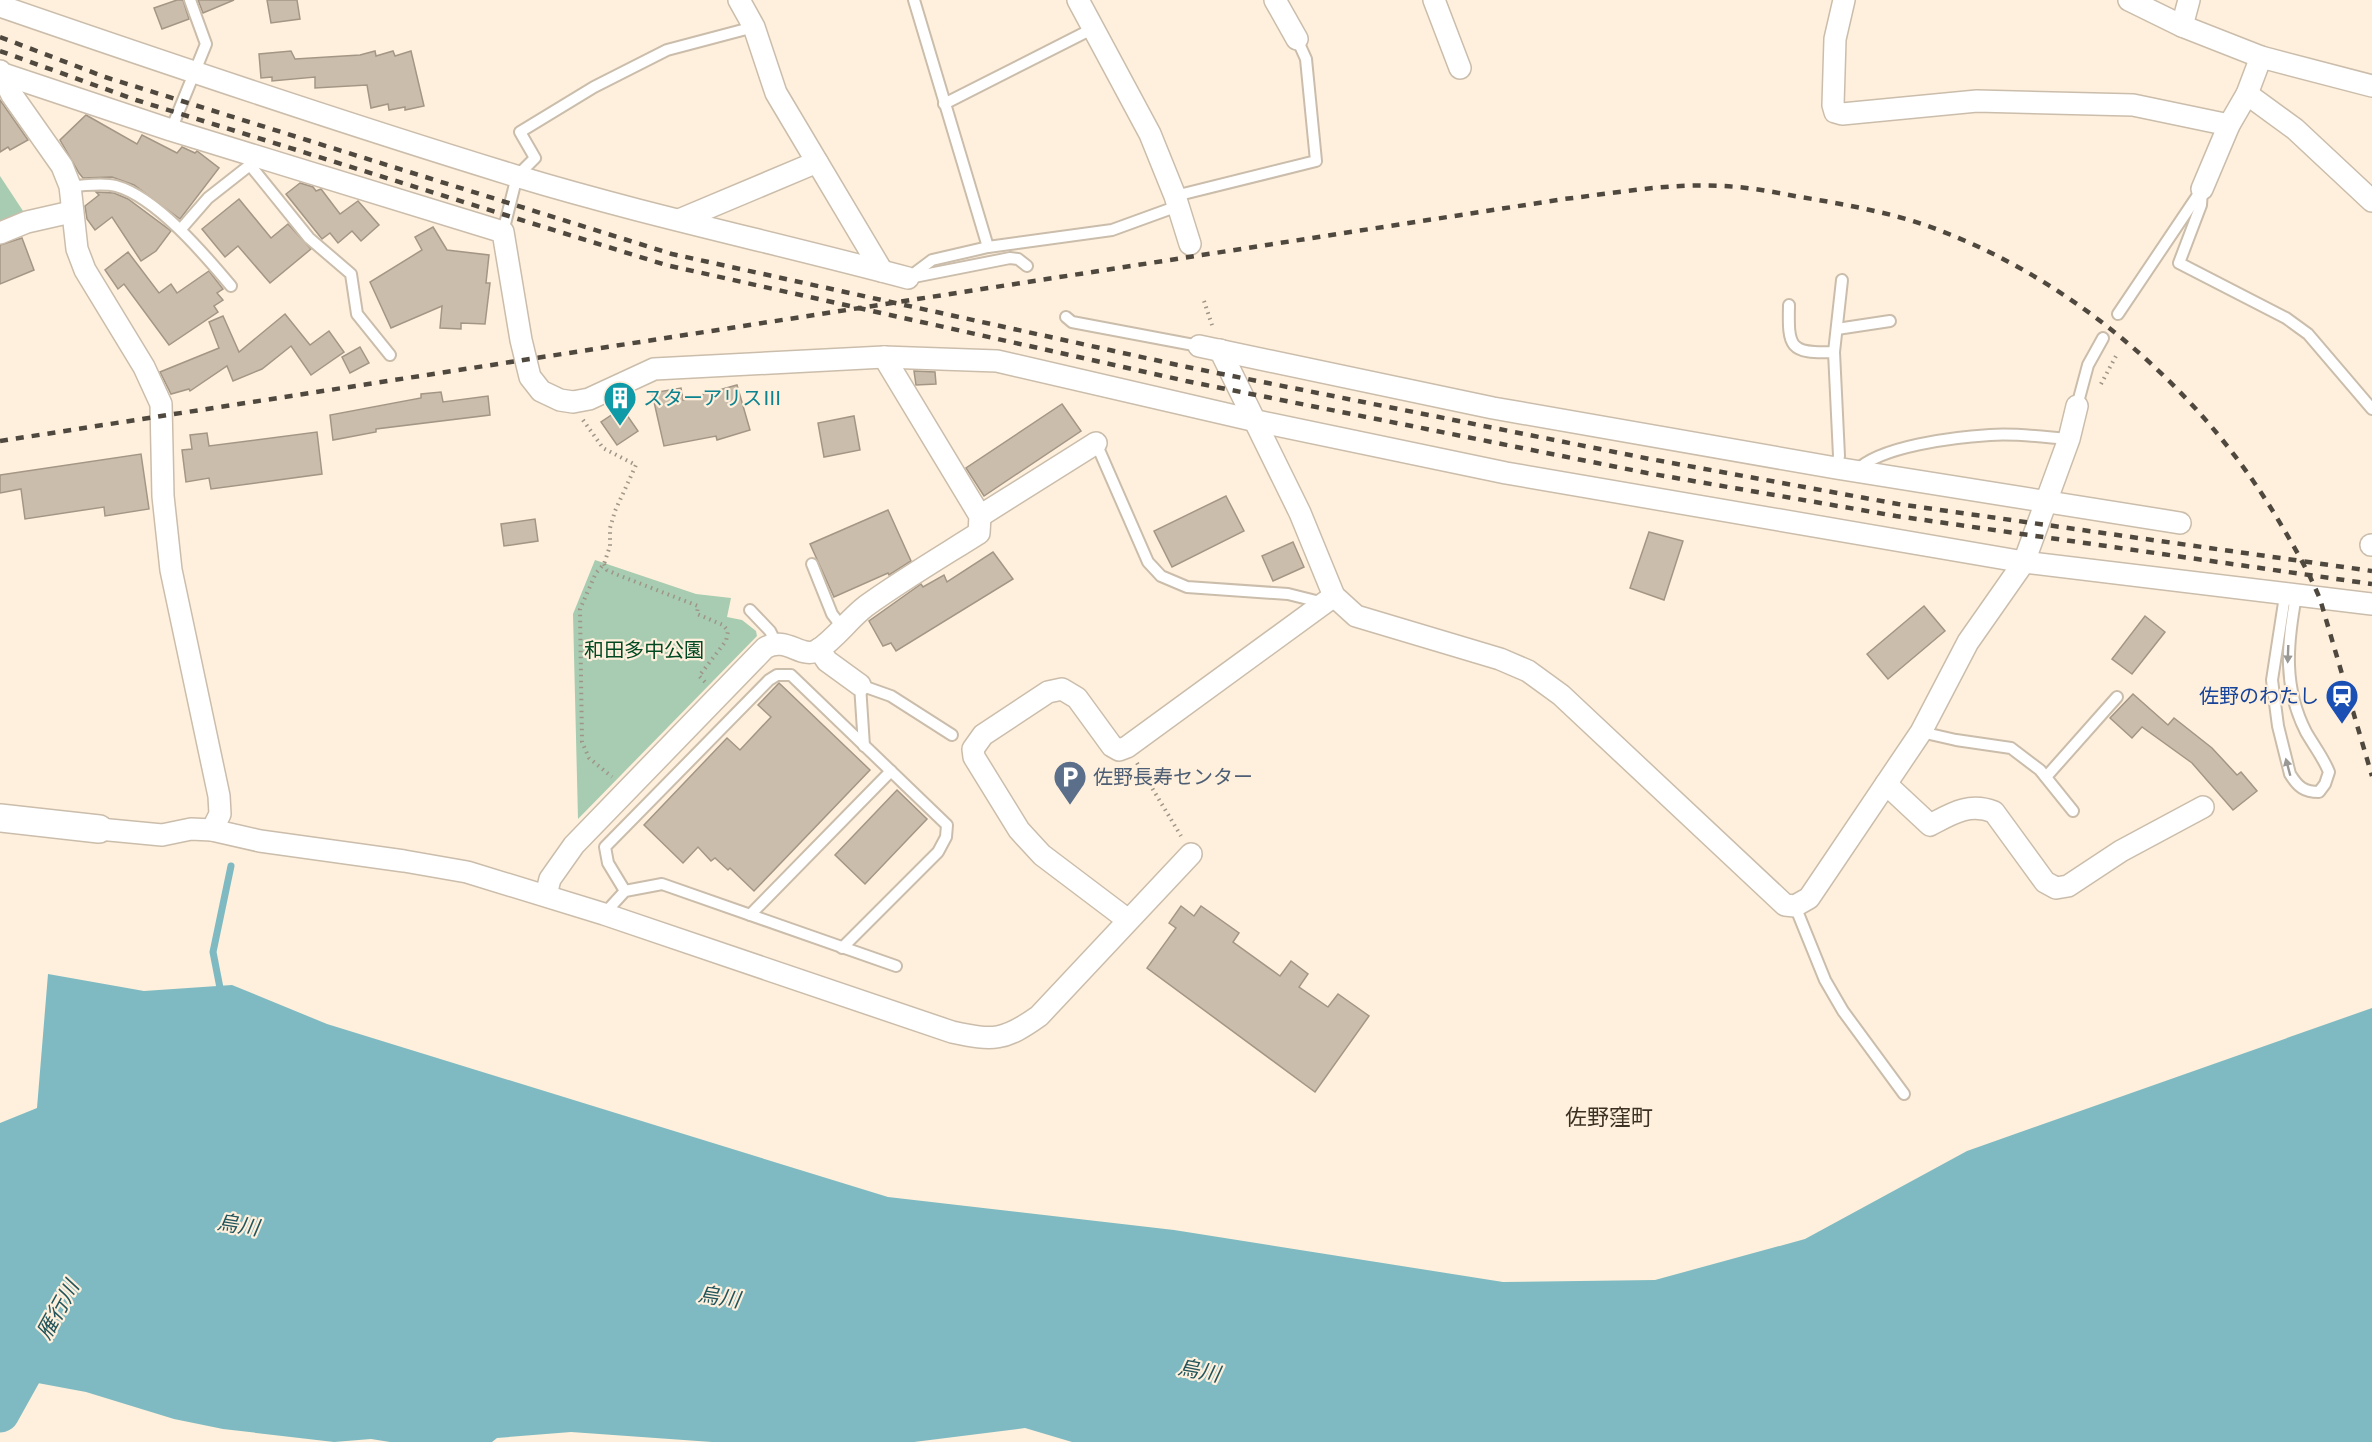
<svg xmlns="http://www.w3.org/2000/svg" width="2372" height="1442" font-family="Manrope,'Noto Sans JP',sans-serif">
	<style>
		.green { fill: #a7ccb1 }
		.water { fill: #7fbac2 }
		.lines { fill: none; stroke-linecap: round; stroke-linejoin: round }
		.stream { stroke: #7fbac2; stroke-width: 7 }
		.river { stroke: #7fbac2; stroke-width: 39 }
		.building { fill: #cbbdab; stroke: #a49685; stroke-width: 1.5 }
		.service-casing { stroke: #cbbdab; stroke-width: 14 }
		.minor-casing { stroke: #cbbdab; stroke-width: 24 }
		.tertiary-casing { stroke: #cbbdab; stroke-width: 30 }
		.path { stroke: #9f9587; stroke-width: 4; stroke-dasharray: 1.5 4.5; stroke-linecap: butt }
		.service { stroke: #fff; stroke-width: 10 }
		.minor { stroke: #fff; stroke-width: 21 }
		.tertiary { stroke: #fff; stroke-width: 27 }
		.rail { stroke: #4f483e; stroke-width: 4.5; stroke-dasharray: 8 8; stroke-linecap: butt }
		.oneway { fill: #9a9894 }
		.labels { text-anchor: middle; stroke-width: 4.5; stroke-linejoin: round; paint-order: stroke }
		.culture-label { font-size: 20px; fill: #0d838f; stroke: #fef0dc; text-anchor: start }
		.park-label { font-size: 20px; fill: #004923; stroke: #fef0dc }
		.transit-label { font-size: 20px; fill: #164399; stroke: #fef0dc; text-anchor: end }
		.service-label { font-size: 20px; fill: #4e5e75; stroke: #fef0dc; text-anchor: start }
		.water-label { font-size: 21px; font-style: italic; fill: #21545b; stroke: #fef0dc }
		.quarter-label { font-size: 22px; fill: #3c3122; stroke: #fef0dc }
	</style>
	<rect width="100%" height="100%" fill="#fef0dc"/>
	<g class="green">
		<path d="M0,176l27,41 -27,10z"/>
		<path d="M595,560l101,34 35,4 -4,19 15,3 14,11 1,5 -179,183 -5,-205z"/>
	</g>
	<path class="water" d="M48,974l96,17 88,-6 95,39 561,173 286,33 329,52 152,-2 150,-41 162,-88 405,-143v434h-1300l-47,-14 -111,14h-202l-141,-10 -74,6 -5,4h-102l-19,-3 -37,3 -111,-13 -49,-10 -88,-27 -86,-16v-253l37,-15z"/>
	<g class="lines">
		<path class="stream" d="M221,993l-8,-41 18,-86"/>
		<path class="river" d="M0,1413l44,-79"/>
	</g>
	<g class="building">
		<path d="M177,0h6l6,19 -27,10 -8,-21z"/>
		<path d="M198,0h36l-31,13z"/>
		<path d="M267,0h30l3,19 -29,4z"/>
		<path d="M291,51l4,8 65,-4 15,-4 1,5 17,-5 2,5 16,-5 13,55 -19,4v-3l-16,3 -1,-6 -17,4 -4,-23 -52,3v-11l-43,4v-4l-11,1 -2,-24z"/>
		<path d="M0,100l28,40 -18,10 -2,-3 -8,5z"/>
		<path d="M86,115l51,29 5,-9 35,18 5,-6 13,6 2,-2 22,17 -39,51 -46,-34 -22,-8 -29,1 -4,-5 -19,-33z"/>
		<path d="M300,183l13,4 3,4 5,-2 19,25 18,-13 21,24 -18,16 -9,-10 -14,12 -8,-10 -8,6 -36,-45z"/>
		<path d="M96,192l18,1 14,6 43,32 -15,20 -15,10 -29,-44 -17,13 -8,-11 -2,-13 14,-11z"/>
		<path d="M239,199l32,39 17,-14 23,25 -41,34 -32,-37 -13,11 -23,-28z"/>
		<path d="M433,227l14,23 42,5 -3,28h4l-5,41 -24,-1v6l-21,-1 2,-22 -51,22 -21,-46 52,-32 -7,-13z"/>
		<path d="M22,238l12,32 -34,14v-39z"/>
		<path d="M128,252l31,41 12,-9 6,9 32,-22 14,18 -6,4 6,7 -9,6 4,6 -49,33 -45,-61 -6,5 -13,-19z"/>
		<path d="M285,314l25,31 19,-14 15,21 -33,23 -20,-29 -29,23 -29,12 -6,-15 -37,25 -1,-2 -18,5 -11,-22 59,-24 -10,-26 14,-6 16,36z"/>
		<path d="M360,347l9,16 -19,10 -8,-16z"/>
		<path d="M914,371l21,1 1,12 -20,1z"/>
		<path d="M737,385l13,45 -33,10 -1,-4 -52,10 -12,-53 29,-5 2,12z"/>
		<path d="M441,392l2,10 45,-6 2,19 -114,14v3l-43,8 -3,-25 91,-17v-4z"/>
		<path d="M1062,404l19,27 -97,65 -18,-28z"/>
		<path d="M622,408l16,23 -21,14 -16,-23z"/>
		<path d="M854,416l6,34 -36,7 -6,-34z"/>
		<path d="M317,432l5,42 -111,15 -2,-11 -23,4 -4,-32 10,-1 -2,-14 17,-2 2,13z"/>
		<path d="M141,454l8,55 -44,7 -1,-9 -79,12 -4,-30 -21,4v-18z"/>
		<path d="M1226,496l18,35 -72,36 -18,-36z"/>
		<path d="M888,510l23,51 -22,14 -1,-2 -54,24 -24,-53z"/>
		<path d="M535,519l3,22 -34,5 -3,-22z"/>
		<path d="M1649,532l34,9 -19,59 -34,-12z"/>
		<path d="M1293,542l11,25 -31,14 -11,-25z"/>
		<path d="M993,552l20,27 -117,72 -5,-8 -8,3 -14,-25 52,-37 2,3 21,-12 3,7z"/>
		<path d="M1924,606l21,25 -57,48 -21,-25z"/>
		<path d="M2145,616l20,16 -33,42 -20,-15z"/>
		<path d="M779,683l91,87 -116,121 -24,-23 -2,2 -13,-12 -4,3 -13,-14 -15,16 -39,-38 83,-87 13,12 31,-33 -13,-12z"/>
		<path d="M2133,694l35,31 6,-7 38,30 25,27 4,-3 16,19 -24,19 -41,-47 -50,-36 -10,11 -22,-20z"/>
		<path d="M897,790l30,29 -62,65 -30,-29z"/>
		<path d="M1181,906l13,10 7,-10 38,27 -6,9 47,34 11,-15 17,13 -9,13 29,20 10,-13 31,22 -54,76 -168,-124 29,-40 -7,-5z"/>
	</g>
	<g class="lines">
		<g class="service-casing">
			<g id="service">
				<path d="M914,0l74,247"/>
				<path d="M944,104l148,-75"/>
				<path d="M171,130l35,-86 -16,-44"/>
				<path d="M250,165l59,73 42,36 6,40 33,41"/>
				<path d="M70,186c15,0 31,-4 46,0 40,11 89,69 115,100"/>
				<path d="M2202,189l-1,16 -22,58 107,55 22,16 64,75"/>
				<path d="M1175,196l141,-35 -10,-102 -9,-20"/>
				<path d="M181,229l27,-31 42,-33 2,-7"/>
				<path d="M503,232l14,-56 18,-18 -15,-26 74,-45 73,-37 87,-23"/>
				<path d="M914,277l96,-19 8,1 9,7"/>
				<path d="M908,278l24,-18 56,-13 124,-17 66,-24"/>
				<path d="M1789,305c-1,42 0,49 45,47"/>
				<path d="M2118,314l84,-125"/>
				<path d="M1066,317l6,5 127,24"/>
				<path d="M1837,329l53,-8"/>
				<path d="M2077,406l11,-41 15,-27"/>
				<path d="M1096,443l52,119 13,14 26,11 101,7 36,9"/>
				<path d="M1836,468l3,-12 -5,-104 8,-72"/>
				<path d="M1856,471c23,-25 100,-34 134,-36 26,-2 54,2 79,4"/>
				<path d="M812,564l20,50 10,13"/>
				<path d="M2285,596l-13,84 6,46 12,48c8,13 14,18 29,18l6,-8 4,-12c-6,-15 -15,-26 -23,-40 -23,-45 -19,-88 -10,-136"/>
				<path d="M750,610l20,21 6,12"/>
				<path d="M1921,732l35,8 55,8 29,22 33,41"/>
				<path d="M864,746l-4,-61 31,11 61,39"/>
				<path d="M2046,777l71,-80"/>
				<path d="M625,891l-17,-28 -3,-16 164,-167 8,-5h14l156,150 -1,12 -8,15 -96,96"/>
				<path d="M1795,906l30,74 18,31 61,83"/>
				<path d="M604,914l21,-23 37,-7 234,82"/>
				<path d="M750,915l141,-144"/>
			</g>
		</g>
		<g class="minor-casing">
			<g id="minor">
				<path d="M739,0l15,27 22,66 106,178"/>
				<path d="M1078,0l72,134 25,62 15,48"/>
				<path d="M1275,0l22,39"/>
				<path d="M1434,0l26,68"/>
				<path d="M1844,0l-9,39 -2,66 2,7 7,2 135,-13 156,4 96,20"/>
				<path d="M2129,0l53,26 79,31 111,29"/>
				<path d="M0,6c171,59 343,117 516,170 129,39 261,67 392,102"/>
				<path d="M2182,26l7,-26"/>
				<path d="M0,71l12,24 50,71 8,20 7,63 8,21 59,97 17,37 2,92 8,74 48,226 1,18 -8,16"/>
				<path d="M0,73l171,57 332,102 18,108 9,37 11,14 19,9 13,2 16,-3 65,-30 230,-12 113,4 255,59 254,53 518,89 348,42"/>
				<path d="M2247,94l48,35 77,72"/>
				<path d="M2202,189l27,-64 18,-31 14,-37"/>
				<path d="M679,220l138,-58"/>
				<path d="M0,233l27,-11 44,-10"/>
				<path d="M1199,346l294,62 343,60 344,55"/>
				<path d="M1220,350l80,163 34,83 22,20 144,43 28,12 33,24 224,210 10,1 14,-8 112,-166 47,-90 56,-80 45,-123 8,-33"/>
				<path d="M980,516l116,-73"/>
				<path d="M2371,545h1"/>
				<path d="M819,649l8,12 33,24"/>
				<path d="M1886,784l44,41c21,-11 39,-23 64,-13l51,70 11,6 12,-2 53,-35 82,-44"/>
				<path d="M99,829l63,6 29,-6 21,1 48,11 144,20 63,11 137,42 348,118c42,9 52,9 87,-16l152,-162"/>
				<path d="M546,895l4,-16 24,-34 191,-197c22,-13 36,12 53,2 17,-11 31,-31 48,-44 36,-26 75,-49 113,-73l1,-17 -96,-159"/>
				<path d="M1128,920l-86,-65 -23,-25 -45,-73 -1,-8 10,-14 65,-43 14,-3 15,9 35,48 7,4 8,-3 207,-151"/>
			</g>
		</g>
		<g class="tertiary-casing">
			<path id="tertiary" d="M0,818l99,11"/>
		</g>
		<g class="path">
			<path d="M1204,301l9,27"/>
			<path d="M2101,384l15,-28"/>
			<path d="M583,420l20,28 33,17 -21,46 -5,17v18l-6,18 -8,9 -16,36 2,133 7,16 23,19"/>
			<path d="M604,564l3,6 11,5 80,31 -1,8 26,11 5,6 -2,10 -27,35 6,6"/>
			<path d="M1137,763l44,73"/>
		</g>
		<use href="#service" class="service"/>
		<use href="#minor" class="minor"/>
		<use href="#tertiary" class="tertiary"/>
		<g class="rail">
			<path d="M0,37l105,40 567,177 515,113 463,92 248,45 474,67"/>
			<path d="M0,51l136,49 530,165 520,116 461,92 249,43 476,68"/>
			<path d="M0,441l1564,-242c52,-6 105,-16 158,-13 26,1 52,6 78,11 38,6 76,13 113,24 148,48 281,161 361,292 17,28 33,55 46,86l52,177"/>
		</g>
	</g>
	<defs><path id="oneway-solid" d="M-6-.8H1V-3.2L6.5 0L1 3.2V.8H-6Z" transform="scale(1.5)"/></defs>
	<g class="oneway">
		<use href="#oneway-solid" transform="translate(2288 654) rotate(92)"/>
		<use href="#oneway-solid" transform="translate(2288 767) rotate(-105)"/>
	</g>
	<defs>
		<g id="building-pin" transform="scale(1.725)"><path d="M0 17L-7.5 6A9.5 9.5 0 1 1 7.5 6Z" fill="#0f9aa8" stroke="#fef0dc"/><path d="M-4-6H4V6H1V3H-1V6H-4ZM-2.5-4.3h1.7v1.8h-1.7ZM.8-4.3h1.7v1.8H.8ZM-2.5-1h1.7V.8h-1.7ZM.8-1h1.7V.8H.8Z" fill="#fff"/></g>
		<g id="station-pin" transform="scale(1.725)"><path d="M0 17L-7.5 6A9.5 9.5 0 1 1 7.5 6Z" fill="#1a4fb4" stroke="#fef0dc"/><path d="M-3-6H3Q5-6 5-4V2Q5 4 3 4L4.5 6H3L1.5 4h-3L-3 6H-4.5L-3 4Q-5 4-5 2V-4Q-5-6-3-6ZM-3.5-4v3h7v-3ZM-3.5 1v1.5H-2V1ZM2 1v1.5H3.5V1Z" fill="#fff"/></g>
		<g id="parking-pin" transform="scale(1.725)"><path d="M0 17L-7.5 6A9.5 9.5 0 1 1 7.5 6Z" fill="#5c6f8a" stroke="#fef0dc"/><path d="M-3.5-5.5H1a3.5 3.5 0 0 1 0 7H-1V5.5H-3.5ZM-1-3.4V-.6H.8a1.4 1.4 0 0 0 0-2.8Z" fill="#fff"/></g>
	</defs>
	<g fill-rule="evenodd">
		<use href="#building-pin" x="620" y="398"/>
		<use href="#station-pin" x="2342" y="696"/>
		<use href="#parking-pin" x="1070" y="777"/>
	</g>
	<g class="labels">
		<g class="culture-label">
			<text x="643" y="405">スターアリスⅢ</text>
		</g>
		<g class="park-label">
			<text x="644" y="657">和田多中公園</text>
		</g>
		<g class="transit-label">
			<text x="2319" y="703">佐野のわたし</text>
		</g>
		<g class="service-label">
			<text x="1093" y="784">佐野長寿センター</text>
		</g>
		<g class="water-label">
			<text transform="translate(238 1225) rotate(9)" y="7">烏川</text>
			<text transform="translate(719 1297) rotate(9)" y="7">烏川</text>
			<text transform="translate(58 1310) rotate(-61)" y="7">雁行川</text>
			<text transform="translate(1199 1371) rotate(11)" y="7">烏川</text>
		</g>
		<g class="quarter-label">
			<text x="1609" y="1125">佐野窪町</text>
		</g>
	</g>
</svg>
